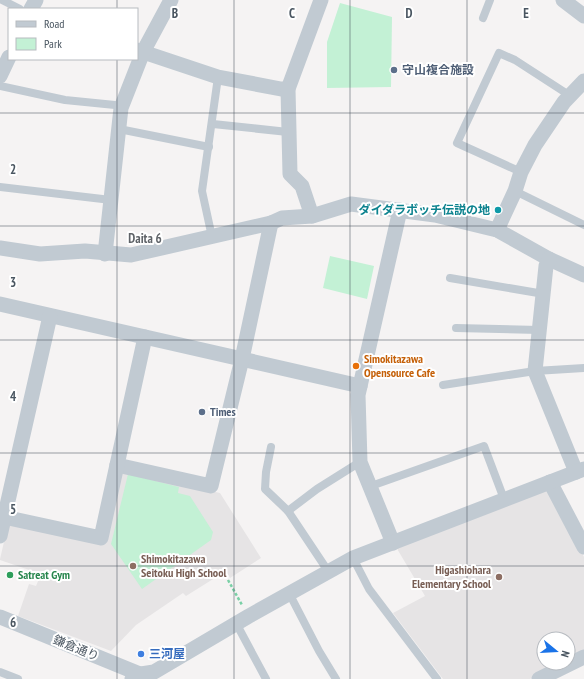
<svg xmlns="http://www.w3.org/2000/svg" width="584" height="679" font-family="'PT Sans Narrow','Noto Sans JP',sans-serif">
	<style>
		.education { fill: #e6e4e5 }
		.green { fill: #c3f1d5 }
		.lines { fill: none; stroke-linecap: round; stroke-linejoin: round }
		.path { stroke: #7ad0a6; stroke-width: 2.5; stroke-dasharray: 3 2; stroke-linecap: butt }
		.service { stroke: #c1cad2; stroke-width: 8 }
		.minor { stroke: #c1cad2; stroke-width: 15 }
		.grid { fill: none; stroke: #4a5661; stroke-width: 1; stroke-opacity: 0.55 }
		.service-dot { fill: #5c6f8a; stroke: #fff; stroke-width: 1.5 }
		.culture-dot { fill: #0f9aa8; stroke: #fff; stroke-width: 1.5 }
		.food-dot { fill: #e8710a; stroke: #fff; stroke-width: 1.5 }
		.education-dot { fill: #8d6e63; stroke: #fff; stroke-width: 1.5 }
		.leisure-dot { fill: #2e9e5b; stroke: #fff; stroke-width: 1.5 }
		.shop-dot { fill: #3f7fe0; stroke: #fff; stroke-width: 1.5 }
		.labels { text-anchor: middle; stroke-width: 4; stroke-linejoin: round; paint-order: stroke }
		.service-label { font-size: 12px; font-weight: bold; fill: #4e5e75; stroke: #fff; text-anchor: start }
		.culture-label { font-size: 12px; font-weight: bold; fill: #0d838f; stroke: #fff; text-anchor: end }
		.food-label { font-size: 12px; font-weight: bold; fill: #c56008; stroke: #fff; text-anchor: start }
		.education-label { font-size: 12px; font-weight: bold; fill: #785e54; stroke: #fff; text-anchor: start }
		.leisure-label { font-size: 12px; font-weight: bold; fill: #27864d; stroke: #fff; text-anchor: start }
		.street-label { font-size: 12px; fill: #4a5661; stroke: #fff }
		.shop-label { font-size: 12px; font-weight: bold; fill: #366cbe; stroke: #fff; text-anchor: start }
		.neighbourhood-label { font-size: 13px; font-weight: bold; fill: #5f6368; stroke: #fff }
		.grid-label { font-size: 13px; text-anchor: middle; font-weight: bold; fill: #4a5661; stroke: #fff; stroke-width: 4; stroke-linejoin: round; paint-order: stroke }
	</style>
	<rect width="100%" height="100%" fill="#f5f3f3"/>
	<g class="education">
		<path d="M124,471l96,22 41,65 -31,20 -4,-7 -40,25 -3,-3 -47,32 -25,26 -93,-35 11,-32 7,2 5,-12 -41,-14v-1l8,-34 95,19 16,-67z"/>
		<path d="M547,488l4,3 33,66v95l-16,8v-21h-24v24h18l-32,16h-87l-50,-66 32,-17 -29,-49z"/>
	</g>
	<g class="green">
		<path d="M340,3l52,14 -1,70 -64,1v-46z"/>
		<path d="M330,256l44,10 -7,33 -44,-11z"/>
		<path d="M128,474l51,13 -1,6 12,3 23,36 -2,8 -69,49 -31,-45z"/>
	</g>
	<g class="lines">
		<path class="path" d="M228,580l14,25"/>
		<g class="service">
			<path d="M2,0l18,9"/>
			<path d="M483,18l7,-18"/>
			<path d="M0,86l65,14 50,5 6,3"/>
			<path d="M213,124l75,8"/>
			<path d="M119,129l90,18"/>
			<path d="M521,172l-64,-29 42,-90 16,7 54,35"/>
			<path d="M0,187l111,13"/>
			<path d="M515,191l69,34"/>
			<path d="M212,237l-10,-46 16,-114"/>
			<path d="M450,278l94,16"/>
			<path d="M456,328l83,2"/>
			<path d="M443,385l92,-14 49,-3"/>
			<path d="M271,447l-5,25 -1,17 23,22 40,60"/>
			<path d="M371,486l113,-40 20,53"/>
			<path d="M288,511l29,-22 43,-27"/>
			<path d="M353,558l16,31 68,90"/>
			<path d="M289,593l30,58 17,28"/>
			<path d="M236,623l30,56"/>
			<path d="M0,672l18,7"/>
		</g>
		<g class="minor">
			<path d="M563,0l21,16"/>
			<path d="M31,9l5,-9"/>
			<path d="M137,50l81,27 63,12h7"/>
			<path d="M0,76l9,-19"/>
			<path d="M312,216l-10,-30 -12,-12 -2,-85 33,-89"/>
			<path d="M497,230l18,-39 6,-19 14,-27 29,-43 20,-21"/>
			<path d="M0,248l40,6 45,-3 46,4 140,-32 11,-5 30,-2 39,-12 84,11 62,15 52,29 35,16"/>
			<path d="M105,254l16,-146 22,-56 28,-52"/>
			<path d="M549,259l-3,7 -11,105 41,101"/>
			<path d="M0,304l360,82"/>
			<path d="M117,465l94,21 31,-127 29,-136"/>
			<path d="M550,482l34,65"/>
			<path d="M4,517l97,21 44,-201"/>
			<path d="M0,536l50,-220"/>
			<path d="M393,543l-33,-81 -2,-67 42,-185"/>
			<path d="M0,617l147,60"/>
			<path d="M132,679l9,-5 13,-2 95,-56 104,-58 231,-89"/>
			<path d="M539,679l45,-22"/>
		</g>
	</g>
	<path class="grid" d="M117,0v9M234,0v679M350,0v679M467,0v679M117,59v620M0,113h584M0,226h584M0,340h584M0,453h584M0,566h584"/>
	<g class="service-dot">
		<circle cx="394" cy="70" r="4"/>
		<circle cx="202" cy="412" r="4"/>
	</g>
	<circle class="culture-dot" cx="498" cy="210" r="4"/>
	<circle class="food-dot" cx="356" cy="366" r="4"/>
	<g class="education-dot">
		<circle cx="133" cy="566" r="4"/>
		<circle cx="499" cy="577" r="4"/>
	</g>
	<circle class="leisure-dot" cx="10" cy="575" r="4"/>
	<circle class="shop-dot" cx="141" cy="654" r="4"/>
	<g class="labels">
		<g class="service-label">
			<text x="402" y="74">守山複合施設</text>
			<text x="210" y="416">Times</text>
		</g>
		<g class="culture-label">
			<text x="490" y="214">ダイダラボッチ伝説の地</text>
		</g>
		<g class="food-label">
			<text x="364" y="363">Simokitazawa<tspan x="364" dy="14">Opensource Cafe</tspan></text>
		</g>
		<g class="education-label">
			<text x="141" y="563">Shimokitazawa<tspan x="141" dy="14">Seitoku High School</tspan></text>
			<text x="491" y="574" text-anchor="end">Higashiohara<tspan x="491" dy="14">Elementary School</tspan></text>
		</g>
		<g class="leisure-label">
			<text x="18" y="579">Satreat Gym</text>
		</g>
		<g class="street-label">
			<text transform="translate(76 648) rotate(22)" y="4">鎌倉通り</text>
		</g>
		<g class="shop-label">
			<text x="149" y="658">三河屋</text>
		</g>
		<g class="neighbourhood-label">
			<text x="145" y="243">Daita 6</text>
		</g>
	</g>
	<g class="grid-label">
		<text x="175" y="18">B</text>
		<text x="292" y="18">C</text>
		<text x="409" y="18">D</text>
		<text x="526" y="18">E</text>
		<text x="13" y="174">2</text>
		<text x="13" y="287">3</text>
		<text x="13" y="401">4</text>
		<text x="13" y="514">5</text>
		<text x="13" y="627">6</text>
	</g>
	<rect x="8" y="8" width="130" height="52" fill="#ffffff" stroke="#b7bbc0"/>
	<rect x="16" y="21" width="20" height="6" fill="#c1cad2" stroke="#b7bbc0"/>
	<text x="44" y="28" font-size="12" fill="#4a5661">Road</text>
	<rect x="16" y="38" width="20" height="12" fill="#c3f1d5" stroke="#b7bbc0"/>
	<text x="44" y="48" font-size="12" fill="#4a5661">Park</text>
	<g transform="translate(556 651) rotate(108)"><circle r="19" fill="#ffffff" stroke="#b7bbc0"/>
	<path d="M0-3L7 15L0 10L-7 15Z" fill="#1a73e8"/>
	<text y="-6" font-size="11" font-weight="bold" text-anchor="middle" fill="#4a5661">N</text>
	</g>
</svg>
